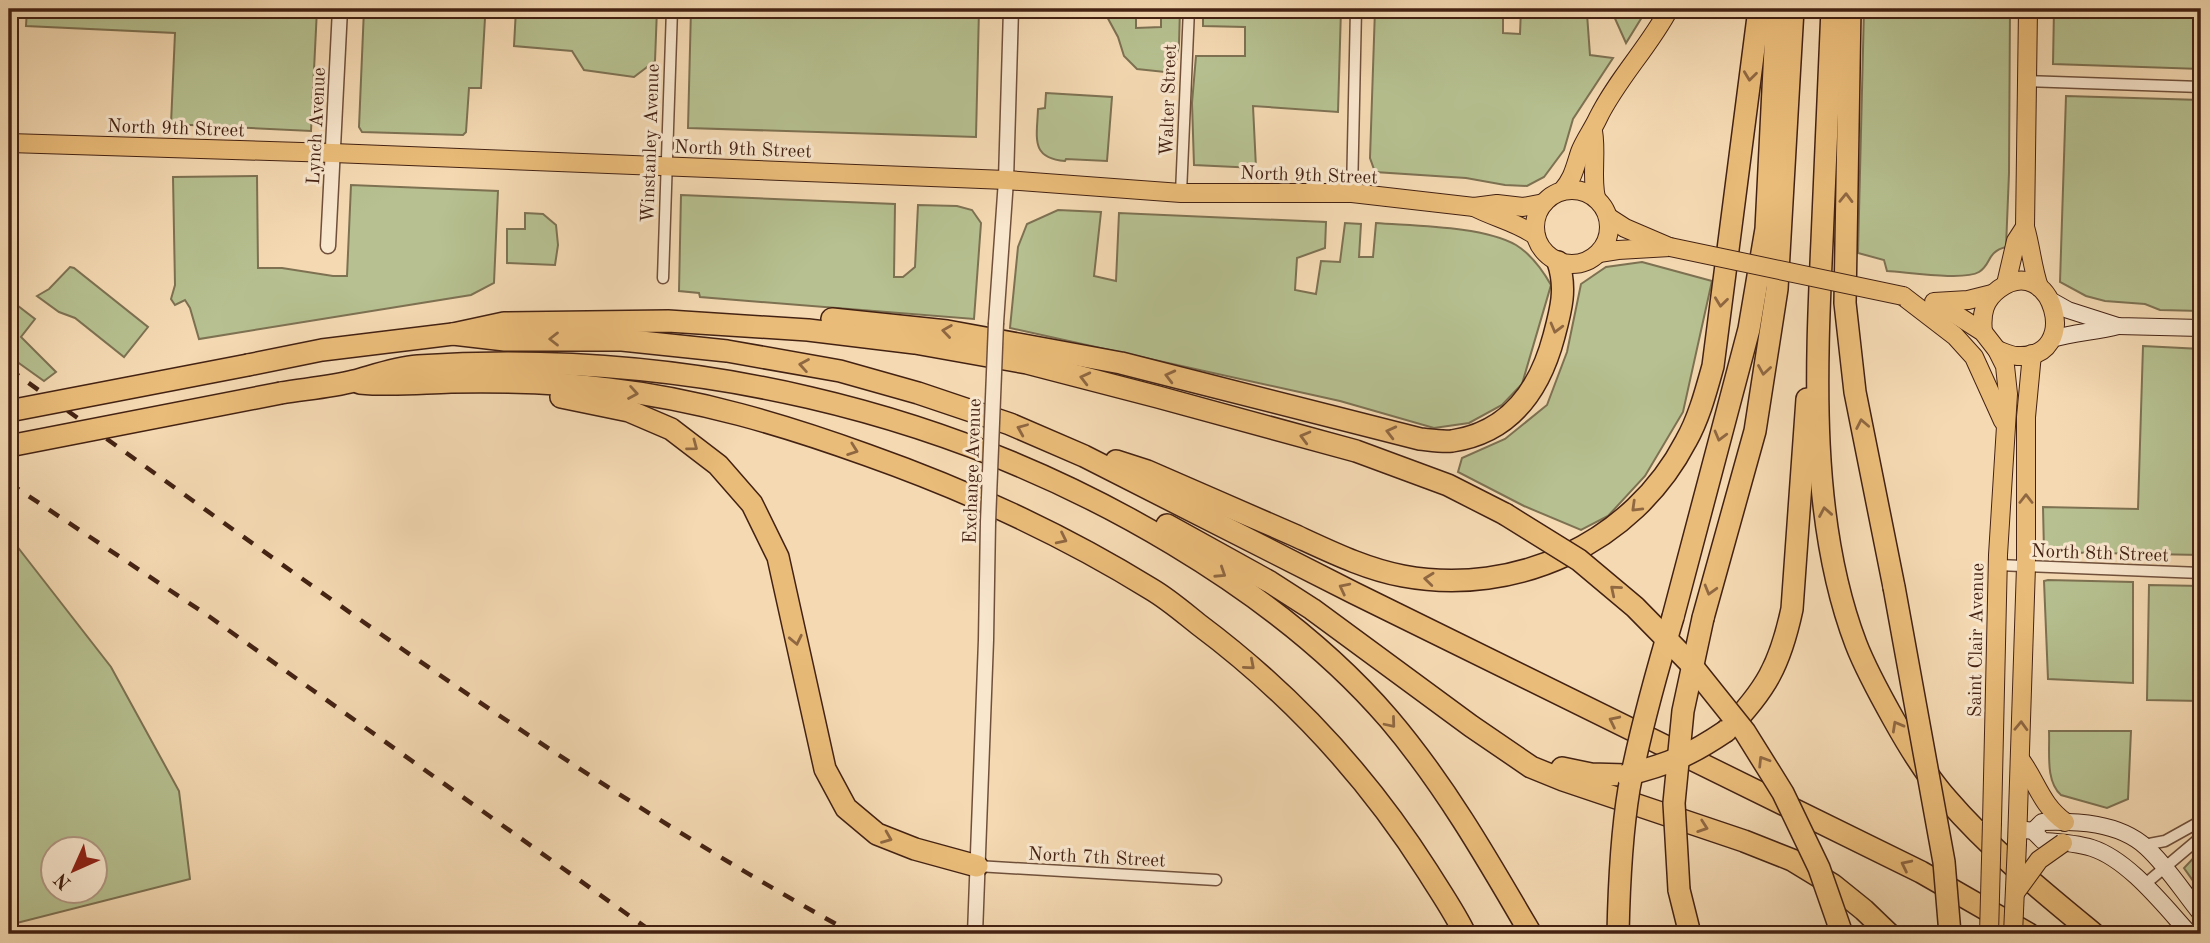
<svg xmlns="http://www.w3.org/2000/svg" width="2210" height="943" font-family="'Old Standard TT',serif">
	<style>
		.green { fill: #b6c090; stroke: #7d7152; stroke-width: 2; fill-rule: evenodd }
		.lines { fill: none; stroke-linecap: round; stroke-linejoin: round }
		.minor-casing { stroke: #70503b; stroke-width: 13 }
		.tertiary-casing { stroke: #70503b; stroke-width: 17 }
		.secondary-casing { stroke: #442213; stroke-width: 18 }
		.primary-casing { stroke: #442213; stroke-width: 20 }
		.motorway-casing { stroke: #442213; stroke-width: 24 }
		.minor { stroke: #f8e6cd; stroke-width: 10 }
		.tertiary { stroke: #f8e6cd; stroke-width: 14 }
		.secondary { stroke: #f8e6cd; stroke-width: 16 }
		.primary { stroke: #eabc79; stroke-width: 18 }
		.motorway { stroke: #eabc79; stroke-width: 21 }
		.rail { stroke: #442213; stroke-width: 4.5; stroke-dasharray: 12 12; stroke-linecap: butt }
		.tertiary-bridge-casing { stroke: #70503b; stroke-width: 17; stroke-linecap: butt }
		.primary-bridge-casing { stroke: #442213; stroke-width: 20; stroke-linecap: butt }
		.motorway-bridge-casing { stroke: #442213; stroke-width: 24; stroke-linecap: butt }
		.tertiary-bridge { stroke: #f8e6cd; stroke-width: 14 }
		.primary-bridge { stroke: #eabc79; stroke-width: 18 }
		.motorway-bridge { stroke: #eabc79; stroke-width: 21 }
		.oneway { stroke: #8f6741 }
		.labels { text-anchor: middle; stroke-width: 6; stroke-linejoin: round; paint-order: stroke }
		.street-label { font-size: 19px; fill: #442213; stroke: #f8e6cd }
	</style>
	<rect width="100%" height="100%" fill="#f4d9b2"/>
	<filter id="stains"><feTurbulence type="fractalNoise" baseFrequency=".00286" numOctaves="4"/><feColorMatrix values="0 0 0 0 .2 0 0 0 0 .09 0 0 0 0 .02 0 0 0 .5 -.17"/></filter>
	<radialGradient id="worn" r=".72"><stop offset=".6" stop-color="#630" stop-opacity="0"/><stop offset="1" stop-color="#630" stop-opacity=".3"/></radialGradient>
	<g class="green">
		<path d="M27,9h290l-6,122 -140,-7 4,-91 -149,-7z"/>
		<path d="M364,9h138l-17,9 -4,70h-12l-3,44 -3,3 -101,-3 -3,-5z"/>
		<path d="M516,9h141l-2,52 -21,16 -50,-7 -12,-19 -58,-5z"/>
		<path d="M691,9h288l-3,128 -288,-9z"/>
		<path d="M1106,9h74l-1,36 -5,28 -37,-4 -13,-13 -6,-19 -13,-24zM1136,13h25v14l-25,1z"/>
		<path d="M1203,9h138l-3,103 -85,-6 3,62 -62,-3 -2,-62 4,-47h49v-29l-42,-1z"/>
		<path d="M1375,9h128v24l17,1 1,-25h126l-21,34 -13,-29h-26l3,41 23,3 -40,61 -9,31 -20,27 -17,9 -22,-1 -39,-7 -91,-6 -5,-14z"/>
		<path d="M1864,9h146l-1,164 -3,74c-20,5 -14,17 -27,25 -15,9 -72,0 -92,-1l-3,-11 -26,-7z"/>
		<path d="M2054,9h145l2,1v59l-148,-5z"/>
		<path d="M1046,93l66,4 -5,64 -41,-2 -1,2c-35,-3 -28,-23 -27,-52l7,-1z"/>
		<path d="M2066,96l135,4v211l-41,-1 -15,-6 -40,-3 -19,-5 -26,-14z"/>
		<path d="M257,176l1,92h24l51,8h14l4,-91 147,6 -4,92 -23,12 -272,44 -9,-31 -5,-8 -10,5 -4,-6 4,-14 -2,-108z"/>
		<path d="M681,195l214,9 -1,73h9l12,-10 3,-62 39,1 15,4 9,13 -7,96 -274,-22 -1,-4 -20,-2z"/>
		<path d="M1058,210l43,2 -7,64 22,5 3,-68 207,9 -1,26 -28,10 -2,32 21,4 5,-33 19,1 5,-39 16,1 -2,33h14l3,-34c38,3 107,3 140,22 16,10 26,24 35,40l-29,99 -20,21 -33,18 -35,5 -94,-27 -330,-73 8,-81 9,-23z"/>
		<path d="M525,213l18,1 13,11 2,20 -3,20 -48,-2v-34h18z"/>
		<path d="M1642,262l70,19 -29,131 -38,64 -37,40 -27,14 -57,-24 -66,-34 4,-14 43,-19 42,-34 20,-53 14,-68 25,-17z"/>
		<path d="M70,267l4,1 74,59 -24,30 -49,-39 -16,-6 -22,-16 12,-7z"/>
		<path d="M9,299l26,20 -14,18 35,35 -12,9 -35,-25z"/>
		<path d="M2143,346l58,3v206l-157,-3 -1,-45 95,2z"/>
		<path d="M9,536l102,131 68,124 11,88 -181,46zM52,848h42v42h-42z"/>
		<path d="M2048,580l85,2v101l-85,-4 -4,-98z"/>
		<path d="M2149,585l52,1v115l-54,-1z"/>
		<path d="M2049,731h82l-3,68 -21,9 -46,-13c-16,-14 -11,-44 -12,-64z"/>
		<path d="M2201,850v42l-17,-24z"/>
	</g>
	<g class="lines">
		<g class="minor-casing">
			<g id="minor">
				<path d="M2025,81l176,6"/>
				<path d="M1181,193l8,-184"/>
				<path d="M1352,193l4,-184"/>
				<path d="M663,278l9,-269"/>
				<path d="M1998,565l203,8"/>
				<path d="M2144,845l21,-4 36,-20"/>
				<path d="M977,866l239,14"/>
				<path d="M2144,885l57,-48"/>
			</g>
		</g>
		<g class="tertiary-casing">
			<g id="tertiary">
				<path d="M328,246l12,-237"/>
				<path d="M996,323l10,-143 5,-171"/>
				<path d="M975,934l11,-294 2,-118"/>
			</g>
		</g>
		<g class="secondary-casing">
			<g id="secondary">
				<path d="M2052,301l16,9 50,16 83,2"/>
				<path d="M2052,339c22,-7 44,-7 66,-13"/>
				<path d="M2018,829l15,2 10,10c16,1 33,2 49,7 37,12 72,58 98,86"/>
				<path d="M2033,831l9,-9c35,-1 76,0 104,25 21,19 37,45 55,67"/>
			</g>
		</g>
		<g class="primary-casing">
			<g id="primary">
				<path d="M2028,9l-3,218c6,20 7,40 14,60"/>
				<path d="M1593,131c4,23 -2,45 3,67"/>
				<path d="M9,143l324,10 673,27 175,13h171l122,14 23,-3 26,3 21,-4"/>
				<circle cx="1572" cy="227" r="37"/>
				<path d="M1562,191c11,-12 13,-24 18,-39 4,-11 13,-23 18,-34 19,-39 51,-71 71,-109"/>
				<path d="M1474,207c21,11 43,15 62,29"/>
				<path d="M1608,217l17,11 42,18"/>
				<path d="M1599,253l19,-3 52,-3"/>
				<path d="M2006,284l10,-43 9,-14"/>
				<path d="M1903,296l52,40 19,21 29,64"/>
				<path d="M1934,302l34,-2 24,-6"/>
				<path d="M1936,302l47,30 14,18 8,16 3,28 -10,161 -6,267"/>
				<path d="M1983,332c-2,-18 1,-32 16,-43 53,-39 85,71 18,67 -6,0 -14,-4 -20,-6"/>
				<path d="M2020,759c17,23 21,46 45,63"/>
				<path d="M2017,843l9,-277v-149l6,-63"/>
			</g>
		</g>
		<g class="motorway-casing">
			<g id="motorway">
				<path d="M1832,9c-3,77 -7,155 -10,232 -6,130 -13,280 34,403 10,26 24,51 38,76 15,27 32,55 53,79 43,50 96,93 147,135"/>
				<path d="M1850,9l-5,294 10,89 39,195"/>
				<path d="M832,319l115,12 174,32 299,76c10,1 22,3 32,2 59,-9 88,-52 102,-105 7,-26 13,-48 4,-74"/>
				<path d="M453,334l52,6h117l105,11 113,20 78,22 92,31 74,32 270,137 567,279 108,62"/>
				<path d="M248,365l74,-15 131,-16 51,-11 164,-2 140,9 107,13 112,20 131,34 198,54 92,34 57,29"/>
				<path d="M360,383c31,3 59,0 91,-1 52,-1 105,0 157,7 89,10 176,36 259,66 99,35 195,79 284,134 17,10 32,23 47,35 91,68 169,152 230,248 13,21 27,41 37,62"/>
				<path d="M281,393c24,-4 49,-6 73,-12 22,-6 41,-13 64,-15 263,-17 529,42 755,178 80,48 155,104 216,175 56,66 99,141 142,215"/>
				<path d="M561,397l68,14 42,18 47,36 34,39 26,53 47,212 21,39 31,26 38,15 62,17"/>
				<path d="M1116,461l31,10c49,21 98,43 147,64 35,16 71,34 109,41 113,21 230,-33 283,-135 13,-23 20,-50 27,-75l46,-357"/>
				<path d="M1167,525l103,57 42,27 159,117 60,41 32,13 181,61 48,19 41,25 31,25 25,24"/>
				<path d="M1673,617l76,-288 17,-100 11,-220"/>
				<path d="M1703,618l52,-187 22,-142 16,-280"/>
				<path d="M1726,731c40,-41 54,-66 66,-122l15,-210"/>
				<path d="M1562,768l29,6 35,1"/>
				<path d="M1679,890l11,44"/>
			</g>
		</g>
		<use href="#minor" class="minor"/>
		<use href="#tertiary" class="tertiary"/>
		<use href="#secondary" class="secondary"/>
		<use href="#primary" class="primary"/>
		<use href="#motorway" class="motorway"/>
		<g class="rail">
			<path d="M9,369c276,196 548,402 845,565"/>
			<path d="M9,483l201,134 445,317"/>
		</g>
		<g class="tertiary-bridge-casing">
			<path id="tertiary-bridge" d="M988,522l8,-199"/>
		</g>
		<g class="primary-bridge-casing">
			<g id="primary-bridge">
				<path d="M1670,247l233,49"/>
				<path d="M2015,893l24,-33 24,-17"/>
				<path d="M1989,934l3,-112"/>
				<path d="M2013,934l4,-91"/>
			</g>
		</g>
		<g class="motorway-bridge-casing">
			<g id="motorway-bridge">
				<path d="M9,411l239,-46"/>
				<path d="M9,446l272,-53"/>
				<path d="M1505,514l74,46 56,47 54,55 56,70 38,61 36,75 23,66"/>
				<path d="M1894,587l50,275 6,72"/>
				<path d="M1626,775c43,-11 63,-19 100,-44"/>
				<path d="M1679,890l-5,-87 9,-92 20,-93"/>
				<path d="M1618,934c1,-48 3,-97 11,-145 11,-58 27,-115 44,-172"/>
			</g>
		</g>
		<use href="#tertiary-bridge" class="tertiary-bridge"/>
		<use href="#primary-bridge" class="primary-bridge"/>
		<use href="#motorway-bridge" class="motorway-bridge"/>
	</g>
	<defs><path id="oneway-chevron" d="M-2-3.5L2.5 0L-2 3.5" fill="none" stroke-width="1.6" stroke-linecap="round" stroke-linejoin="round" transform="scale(1.75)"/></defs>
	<g class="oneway">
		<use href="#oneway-chevron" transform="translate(1750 76) rotate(97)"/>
		<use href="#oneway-chevron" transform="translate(1846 198) rotate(-89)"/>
		<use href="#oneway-chevron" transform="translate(1721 302) rotate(97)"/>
		<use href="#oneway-chevron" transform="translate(1556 328) rotate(105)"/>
		<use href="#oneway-chevron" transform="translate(947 331) rotate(-172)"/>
		<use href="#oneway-chevron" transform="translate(554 339) rotate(-180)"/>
		<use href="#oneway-chevron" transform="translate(804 365) rotate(-170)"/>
		<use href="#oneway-chevron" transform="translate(1764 370) rotate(99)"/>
		<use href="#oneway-chevron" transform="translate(1170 376) rotate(-166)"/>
		<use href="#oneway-chevron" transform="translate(1085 378) rotate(-166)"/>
		<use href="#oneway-chevron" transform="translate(633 393) rotate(10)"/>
		<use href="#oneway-chevron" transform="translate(1862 424) rotate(-101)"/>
		<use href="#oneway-chevron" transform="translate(1022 429) rotate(-157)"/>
		<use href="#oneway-chevron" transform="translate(1391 432) rotate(-166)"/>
		<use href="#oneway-chevron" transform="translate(1720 436) rotate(105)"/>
		<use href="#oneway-chevron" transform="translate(1305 437) rotate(-165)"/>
		<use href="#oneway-chevron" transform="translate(693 446) rotate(37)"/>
		<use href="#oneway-chevron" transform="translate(853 450) rotate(20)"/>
		<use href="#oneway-chevron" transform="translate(2026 499) rotate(-90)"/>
		<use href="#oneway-chevron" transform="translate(1636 507) rotate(136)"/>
		<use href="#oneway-chevron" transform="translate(1825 512) rotate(-100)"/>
		<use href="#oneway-chevron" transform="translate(1062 539) rotate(26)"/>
		<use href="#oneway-chevron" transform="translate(1221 573) rotate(33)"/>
		<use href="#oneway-chevron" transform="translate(1429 579) rotate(-174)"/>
		<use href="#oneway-chevron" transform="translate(1344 588) rotate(-153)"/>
		<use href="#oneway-chevron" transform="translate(1615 590) rotate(-140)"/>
		<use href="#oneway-chevron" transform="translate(1710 590) rotate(106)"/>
		<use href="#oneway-chevron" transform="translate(796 640) rotate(78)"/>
		<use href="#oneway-chevron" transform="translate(1250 665) rotate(41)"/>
		<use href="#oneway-chevron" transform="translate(1614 721) rotate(-154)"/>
		<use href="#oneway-chevron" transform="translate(1391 723) rotate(50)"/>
		<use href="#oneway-chevron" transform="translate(1897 726) rotate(-119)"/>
		<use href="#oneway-chevron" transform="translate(2021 726) rotate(-88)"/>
		<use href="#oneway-chevron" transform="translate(1763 761) rotate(-122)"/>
		<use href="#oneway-chevron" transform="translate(1703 827) rotate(19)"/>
		<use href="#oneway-chevron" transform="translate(887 838) rotate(22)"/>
		<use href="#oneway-chevron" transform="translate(1906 865) rotate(-154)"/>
	</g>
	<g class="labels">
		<g class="street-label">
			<text transform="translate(1167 100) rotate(-88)" y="7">Walter Street</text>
			<text transform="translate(315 126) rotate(-87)" y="7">Lynch Avenue</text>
			<text transform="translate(176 127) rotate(2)" y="7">North 9th Street</text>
			<text transform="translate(649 143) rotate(-88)" y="7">Winstanley Avenue</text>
			<text transform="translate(743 148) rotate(2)" y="7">North 9th Street</text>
			<text transform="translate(1309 174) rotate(2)" y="7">North 9th Street</text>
			<text transform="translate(971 471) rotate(-88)" y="7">Exchange Avenue</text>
			<text transform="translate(2100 552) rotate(2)" y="7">North 8th Street</text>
			<text transform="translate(1975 640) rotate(-89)" y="7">Saint Clair Avenue</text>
			<text transform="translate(1097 856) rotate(3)" y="7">North 7th Street</text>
		</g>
	</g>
	<rect width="2210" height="943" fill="none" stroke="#f4d9b2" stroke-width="35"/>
	<rect x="10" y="10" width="2189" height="922" fill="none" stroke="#442213" stroke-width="3.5"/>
	<rect x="18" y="18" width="2175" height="908" fill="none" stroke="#442213" stroke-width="2"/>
	<g transform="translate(74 870) rotate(225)"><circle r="33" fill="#f8e6cd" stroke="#b09883" stroke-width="2"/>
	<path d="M0-5L12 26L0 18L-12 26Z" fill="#8f2418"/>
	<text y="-10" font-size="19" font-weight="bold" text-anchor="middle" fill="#442213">N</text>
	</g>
	<rect width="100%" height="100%" filter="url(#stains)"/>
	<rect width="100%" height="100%" fill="url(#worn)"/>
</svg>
